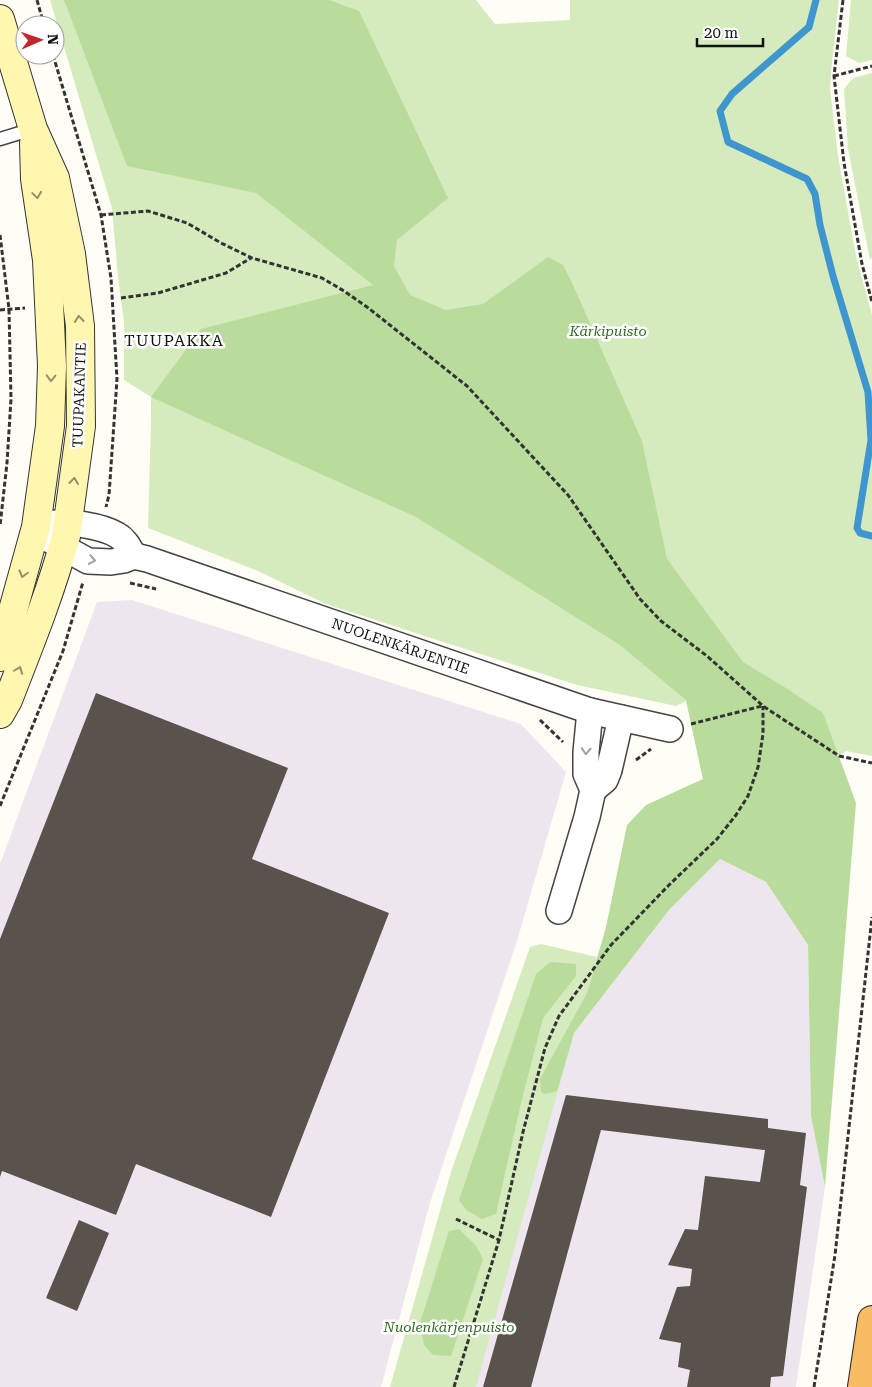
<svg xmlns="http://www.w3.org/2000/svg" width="872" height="1387" font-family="'Roboto Serif',serif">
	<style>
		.industrial { fill: #eee6ef }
		.green { fill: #d5ebbd }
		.forest { fill: #b9dc9c }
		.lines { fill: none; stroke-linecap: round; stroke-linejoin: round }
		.stream { stroke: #3f96cf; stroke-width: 7 }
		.building { fill: #5a524d }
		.service-casing { stroke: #444; stroke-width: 15 }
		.minor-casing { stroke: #444; stroke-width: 28 }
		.secondary-casing { stroke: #333; stroke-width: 30 }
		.trunk-casing { stroke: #222; stroke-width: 30 }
		.path { stroke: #333; stroke-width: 3; stroke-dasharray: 5 2.5; stroke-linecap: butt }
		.service { stroke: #fff; stroke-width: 12 }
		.minor { stroke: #fff; stroke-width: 25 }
		.secondary { stroke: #fff6b0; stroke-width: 28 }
		.trunk { stroke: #f7bc64; stroke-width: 28 }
		.oneway { stroke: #948f68 }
		.oneway2 { stroke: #a0a0a0 }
		.labels { text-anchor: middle; stroke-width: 5; stroke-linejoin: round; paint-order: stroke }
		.park-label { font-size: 14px; font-style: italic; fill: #2f6b1f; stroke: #fff }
		.street-label { font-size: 14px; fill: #111; stroke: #fff }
		.quarter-label { font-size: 16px; letter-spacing: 1px; fill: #111; stroke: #fff }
	</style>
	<rect width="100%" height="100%" fill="#fffdf5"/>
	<g class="industrial">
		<path d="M132,600l389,124 45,48 -49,169 -87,262 -49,184h-381v-523l97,-262z"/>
		<path d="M720,859l46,23 42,63 3,171 14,71 -29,200h-321l75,-274 24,-80 95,-123z"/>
	</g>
	<g class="green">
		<path d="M50,0h426l19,24 75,-4v-20h269l-7,62 -2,26 8,68 18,100 16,59v441l-26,-5 -7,5 -3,-7 -133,30 -17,-78 -10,5 -99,-21 -251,-81 -68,-33 -110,-43 3,-107v-24l-27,-17v-58l-6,-45 -6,-69z"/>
		<path d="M851,0h21v60l-13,3 -13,-7z"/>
		<path d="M872,73v184l-2,3 -22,-111 -4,-60 9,-11z"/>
		<path d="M541,944l56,13 -12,44 -11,32 -98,354h-86l61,-215 79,-225z"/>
	</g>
	<g class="forest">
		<path d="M64,0h265l30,11 89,187 -51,42 -3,26 16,29 36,15 37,-6 65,-47 15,8 10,20 69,156 25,118 76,103 43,26 37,25 33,90 -31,384 -14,-71 -3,-171 -42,-63 -46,-23 -51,51 -95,123 -17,58 -12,3 -4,-2 -1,-13 47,-86 19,-66 21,-102 19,-20 57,-26 -17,-79 -66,-55 -204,-128 -265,-120 50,-68 172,-44 -117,-92 -129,-27z"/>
		<path d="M550,962l26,2v12l-33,42 -22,85 -25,111 -14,5 -16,-9 -7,-10 77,-226z"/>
		<path d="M459,1229l17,17 7,13 -32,97 -18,-1 -9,-10 -4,-22 29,-92z"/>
	</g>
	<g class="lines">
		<path class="stream" d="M816,0l-7,27 -77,67 -12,17 8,31 79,37 8,15 5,31 13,51 35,116 3,48 -14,88 3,5 12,3"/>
	</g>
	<g class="building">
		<path d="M96,693l192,75 -36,91 137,54 -118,304 -135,-53 -20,51 -114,-44 -2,6v-238z"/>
		<path d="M566,1095l202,24v9l38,5 -6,52 7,2 -24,189 -12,1 -1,10h-83l3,-17 -12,-3 3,-24 -22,-4 18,-52 13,-1 2,-17 -24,-4 17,-36 13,1 7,-54 55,6 5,-32 -164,-20 -70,257h-48z"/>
		<path d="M79,1220l30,13 -32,78 -31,-13z"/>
	</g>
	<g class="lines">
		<g class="service-casing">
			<path id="service" d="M0,139l33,-10"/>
		</g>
		<g class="minor-casing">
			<g id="minor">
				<path d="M49,524c16,-4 53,2 68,11 9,5 12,13 17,21"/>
				<path id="s1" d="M36,527l14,13 38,21 23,1 13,-2 10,-4 13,3 443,152 80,18"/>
				<path d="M593,790l12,-10 4,-10 12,-52"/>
				<path d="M559,911l28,-94 6,-27 -7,-16v-22l4,-41"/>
			</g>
		</g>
		<g class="secondary-casing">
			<g id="secondary">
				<path d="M0,19l33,110 22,49 16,76 9,72 1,100 -15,110c-15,56 -37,110 -58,164l-8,14"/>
				<path d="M0,657l36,-130 14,-101 2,-60 -5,-106 -12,-81 -1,-36"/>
			</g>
		</g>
		<g class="trunk-casing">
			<path id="trunk" d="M862,1387l10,-67"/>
		</g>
		<g class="path">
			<path d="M37,0l7,25"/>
			<path d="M843,0l-9,76 10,87 18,101 10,38"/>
			<path d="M53,55l48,160 10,63 6,101 -8,116 -3,12"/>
			<path d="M834,76l38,-10"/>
			<path d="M101,215l47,-4 39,12 34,20 31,15 70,20 22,13 23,16 100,79 101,109 72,104 21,22 46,35 56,50 76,50 33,7"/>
			<path d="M0,235l9,74 2,90 -4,64 -7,63"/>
			<path d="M121,298l37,-5 68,-20 25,-15"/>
			<path d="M0,310l25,-2"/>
			<path d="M130,583l26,6"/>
			<path d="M540,720l23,22"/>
			<path d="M691,724l71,-18"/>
			<path d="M636,760l15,-11"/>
			<path d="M0,806l63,-155 20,-69"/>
			<path d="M456,1219l43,21"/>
			<path d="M454,1387l45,-147 24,-108 22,-84 14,-32 52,-71 58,-60 48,-46 19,-24 12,-19 10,-29 5,-33v-28"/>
			<path d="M814,1387l21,-132 37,-338"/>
		</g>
		<use href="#service" class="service"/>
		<use href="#minor" class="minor"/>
		<use href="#secondary" class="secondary"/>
		<use href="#trunk" class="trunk"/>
	</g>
	<defs><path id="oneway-chevron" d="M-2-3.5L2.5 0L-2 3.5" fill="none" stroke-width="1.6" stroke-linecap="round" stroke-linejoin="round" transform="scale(1.25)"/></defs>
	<g class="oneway">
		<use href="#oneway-chevron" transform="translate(37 195) rotate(82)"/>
		<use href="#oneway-chevron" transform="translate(79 319) rotate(-96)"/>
		<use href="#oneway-chevron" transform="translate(51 378) rotate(92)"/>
		<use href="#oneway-chevron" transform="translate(74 481) rotate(-83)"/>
		<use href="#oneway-chevron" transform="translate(23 574) rotate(106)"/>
		<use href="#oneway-chevron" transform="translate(19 670) rotate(-69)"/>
	</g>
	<g class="oneway2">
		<use href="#oneway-chevron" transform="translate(92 560) rotate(10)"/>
		<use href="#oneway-chevron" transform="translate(586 751) rotate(93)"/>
	</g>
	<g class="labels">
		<g class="park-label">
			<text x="608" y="336">Kärkipuisto</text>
			<text x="449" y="1332">Nuolenkärjenpuisto</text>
		</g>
		<g class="street-label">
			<text transform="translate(79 395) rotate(-88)" y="5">TUUPAKANTIE</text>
			<text dy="5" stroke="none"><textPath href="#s1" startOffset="391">NUOLENKÄRJENTIE</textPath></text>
		</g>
		<g class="quarter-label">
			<text x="174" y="346">TUUPAKKA</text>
		</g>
	</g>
	<g transform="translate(40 40) rotate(88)"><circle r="24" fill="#ffffff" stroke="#a0a0a0"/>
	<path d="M0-4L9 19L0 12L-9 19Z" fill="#c4262e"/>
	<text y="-8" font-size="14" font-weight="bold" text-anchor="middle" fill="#111111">N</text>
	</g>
	<path d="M697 38v8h66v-8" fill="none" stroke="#111111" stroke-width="2.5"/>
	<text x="704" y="38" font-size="15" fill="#111111" stroke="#ffffff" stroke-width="4" paint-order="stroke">20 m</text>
</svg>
